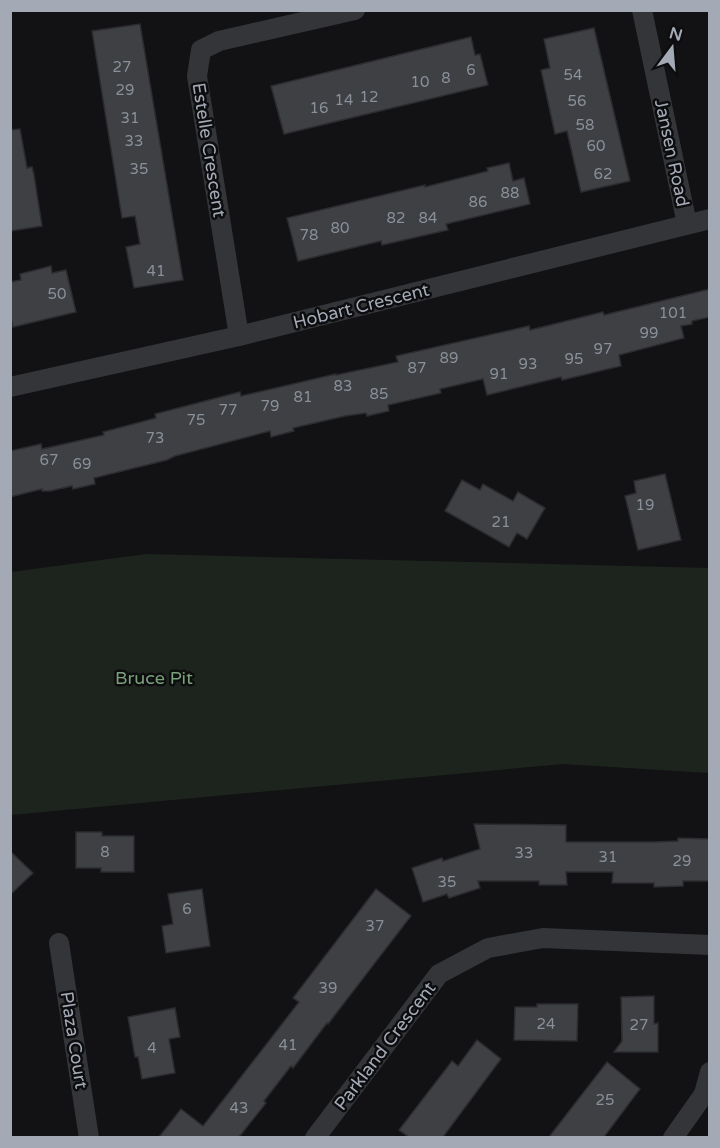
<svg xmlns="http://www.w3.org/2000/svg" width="720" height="1148" font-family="'Varela Round',sans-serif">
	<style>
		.green { fill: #1d241d }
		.building { fill: #3e4044; stroke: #2c2c30; stroke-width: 1.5 }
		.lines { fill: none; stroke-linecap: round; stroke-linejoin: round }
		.street { stroke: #333539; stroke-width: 20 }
		.labels { text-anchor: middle; stroke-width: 5; stroke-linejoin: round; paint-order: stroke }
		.number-label { font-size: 15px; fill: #8a9099 }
		.street-label { font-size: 18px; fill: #a3aab5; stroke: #0d0d0f }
		.park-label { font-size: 18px; fill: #7aa17a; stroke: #0d0d0f }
	</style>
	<rect width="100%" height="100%" fill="#121214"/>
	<path class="green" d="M146,554l563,14v205l-146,-9 -552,51v-243z"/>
	<g class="building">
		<path d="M140,24l43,256 -49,8 -8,-41 14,-3 -5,-28 -13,2 -30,-187z"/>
		<path d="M594,28l36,153 -49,11 -14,-61 -12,3 -14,-64 9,-2 -6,-29z"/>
		<path d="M471,37l4,18 5,-1 8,31 -204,49 -13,-48z"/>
		<path d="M20,129l7,39 5,-1 2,8 8,51 -32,5v-101z"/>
		<path d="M509,163l4,18 11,-3 6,26 -84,20 2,6 -66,15 -1,-4 -83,20 -11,-43 138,-33v2l63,-16 -1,-3z"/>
		<path d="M51,266l1,7 14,-3 10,42 -63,15 -3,-11v-34l11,-2 -1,-6z"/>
		<path d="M710,289v28l-18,4v3l-11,2 3,12 -65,17 2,11 -59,14 -1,-3 -74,18 -4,-16 -43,10 1,4 -53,12 1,6 -22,5 -1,-3 -21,3 -52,12 1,3 -23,6 -1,-6 -95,25 -8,4 -73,18 1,6 -22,5 -1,-3 -22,5h-8v-2l-32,8v-46l31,-7 1,5 62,-14 -1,-3 53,-14 -1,-4 85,-22 1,4 95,-22v1l62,-13 -2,-6 133,-30 1,4 73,-18 1,3z"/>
		<path d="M665,474l16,66 -43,10 -13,-54 11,-3 -2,-12z"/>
		<path d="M462,480l18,10 3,-6 30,17 5,-9 27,16 -18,31 -10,-6 -8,14 -64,-36z"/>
		<path d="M474,824l92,1v17h88l24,-1v-3l32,1v42h-27v5l-29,1v-4h-42l1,-11h-47l1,13h-28v-4h-61l2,7 -31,10 -2,-4 -24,8 -11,-34 30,-10 1,3 37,-12z"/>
		<path d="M76,832h26v4h32v36h-33v-4h-25z"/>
		<path d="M10,851l23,22 -23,22z"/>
		<path d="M202,889l8,57 -44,7 -4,-27 11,-2 -5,-30z"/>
		<path d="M376,889l35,27 -83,108 -1,-1 -34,45 -2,-2 -27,35 2,2 -27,34h-80l22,-28 22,17 96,-124 -6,-4z"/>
		<path d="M654,996v28l4,-1v29h-44l8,-11 -1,-44z"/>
		<path d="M537,1004h41l-1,37 -63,-1 1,-33h22z"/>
		<path d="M175,1008l5,29 -11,2 6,34 -33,6 -4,-22h-3l-7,-40z"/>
		<path d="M477,1040l24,19 -58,78h-34l-10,-7 53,-69 6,5z"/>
		<path d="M607,1062l33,27 -36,48h-55z"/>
	</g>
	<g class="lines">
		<g class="street">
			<path d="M642,10l45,214"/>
			<path d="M239,336l-42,-260 4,-26 18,-9 136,-31"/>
			<path d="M10,387l229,-51 471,-117"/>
			<path d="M59,943l30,195"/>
			<path d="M315,1138l124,-164 49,-26 55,-10 167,7"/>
			<path d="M673,1138l31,-44 6,-22"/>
		</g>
	</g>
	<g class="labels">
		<g class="number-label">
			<text x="122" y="72">27</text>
			<text x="471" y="75">6</text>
			<text x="573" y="80">54</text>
			<text x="446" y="83">8</text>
			<text x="420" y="87">10</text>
			<text x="125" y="95">29</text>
			<text x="369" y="102">12</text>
			<text x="344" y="105">14</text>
			<text x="577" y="106">56</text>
			<text x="319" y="113">16</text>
			<text x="130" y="123">31</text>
			<text x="585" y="130">58</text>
			<text x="134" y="146">33</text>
			<text x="596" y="151">60</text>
			<text x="139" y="174">35</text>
			<text x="603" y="179">62</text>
			<text x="510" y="198">88</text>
			<text x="478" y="207">86</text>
			<text x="396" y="223">82</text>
			<text x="428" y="223">84</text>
			<text x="340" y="233">80</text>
			<text x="309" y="240">78</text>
			<text x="156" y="276">41</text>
			<text x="57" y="299">50</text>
			<text x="673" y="318">101</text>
			<text x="649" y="338">99</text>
			<text x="603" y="354">97</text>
			<text x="449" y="363">89</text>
			<text x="574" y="364">95</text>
			<text x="528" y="369">93</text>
			<text x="417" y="373">87</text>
			<text x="499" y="379">91</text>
			<text x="343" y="391">83</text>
			<text x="379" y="399">85</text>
			<text x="303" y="402">81</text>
			<text x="270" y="411">79</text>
			<text x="228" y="415">77</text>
			<text x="196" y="425">75</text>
			<text x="155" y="443">73</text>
			<text x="49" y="465">67</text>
			<text x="82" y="469">69</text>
			<text x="645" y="510">19</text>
			<text x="501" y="527">21</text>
			<text x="105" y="857">8</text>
			<text x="524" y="858">33</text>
			<text x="608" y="862">31</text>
			<text x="682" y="866">29</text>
			<text x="447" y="887">35</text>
			<text x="187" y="914">6</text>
			<text x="375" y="931">37</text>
			<text x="328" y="993">39</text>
			<text x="546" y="1029">24</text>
			<text x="639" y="1030">27</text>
			<text x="288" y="1050">41</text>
			<text x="152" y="1053">4</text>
			<text x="605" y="1105">25</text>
			<text x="239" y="1113">43</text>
		</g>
		<g class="street-label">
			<text transform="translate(209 150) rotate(81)" y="6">Estelle Crescent</text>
			<text transform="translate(672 153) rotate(78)" y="6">Jansen Road</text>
			<text transform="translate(361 306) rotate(-14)" y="6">Hobart Crescent</text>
			<text transform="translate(74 1040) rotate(81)" y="6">Plaza Court</text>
			<text transform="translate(385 1046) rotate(-53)" y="6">Parkland Crescent</text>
		</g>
		<g class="park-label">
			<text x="154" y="684">Bruce Pit</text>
		</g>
	</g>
	<rect width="720" height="1148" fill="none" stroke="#a3aab5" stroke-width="24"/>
	<g transform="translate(672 48) rotate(16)" stroke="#0d0d0f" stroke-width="4.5" paint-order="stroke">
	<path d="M0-4.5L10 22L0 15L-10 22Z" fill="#a3aab5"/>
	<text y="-9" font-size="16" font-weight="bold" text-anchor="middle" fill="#a3aab5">N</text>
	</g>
</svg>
